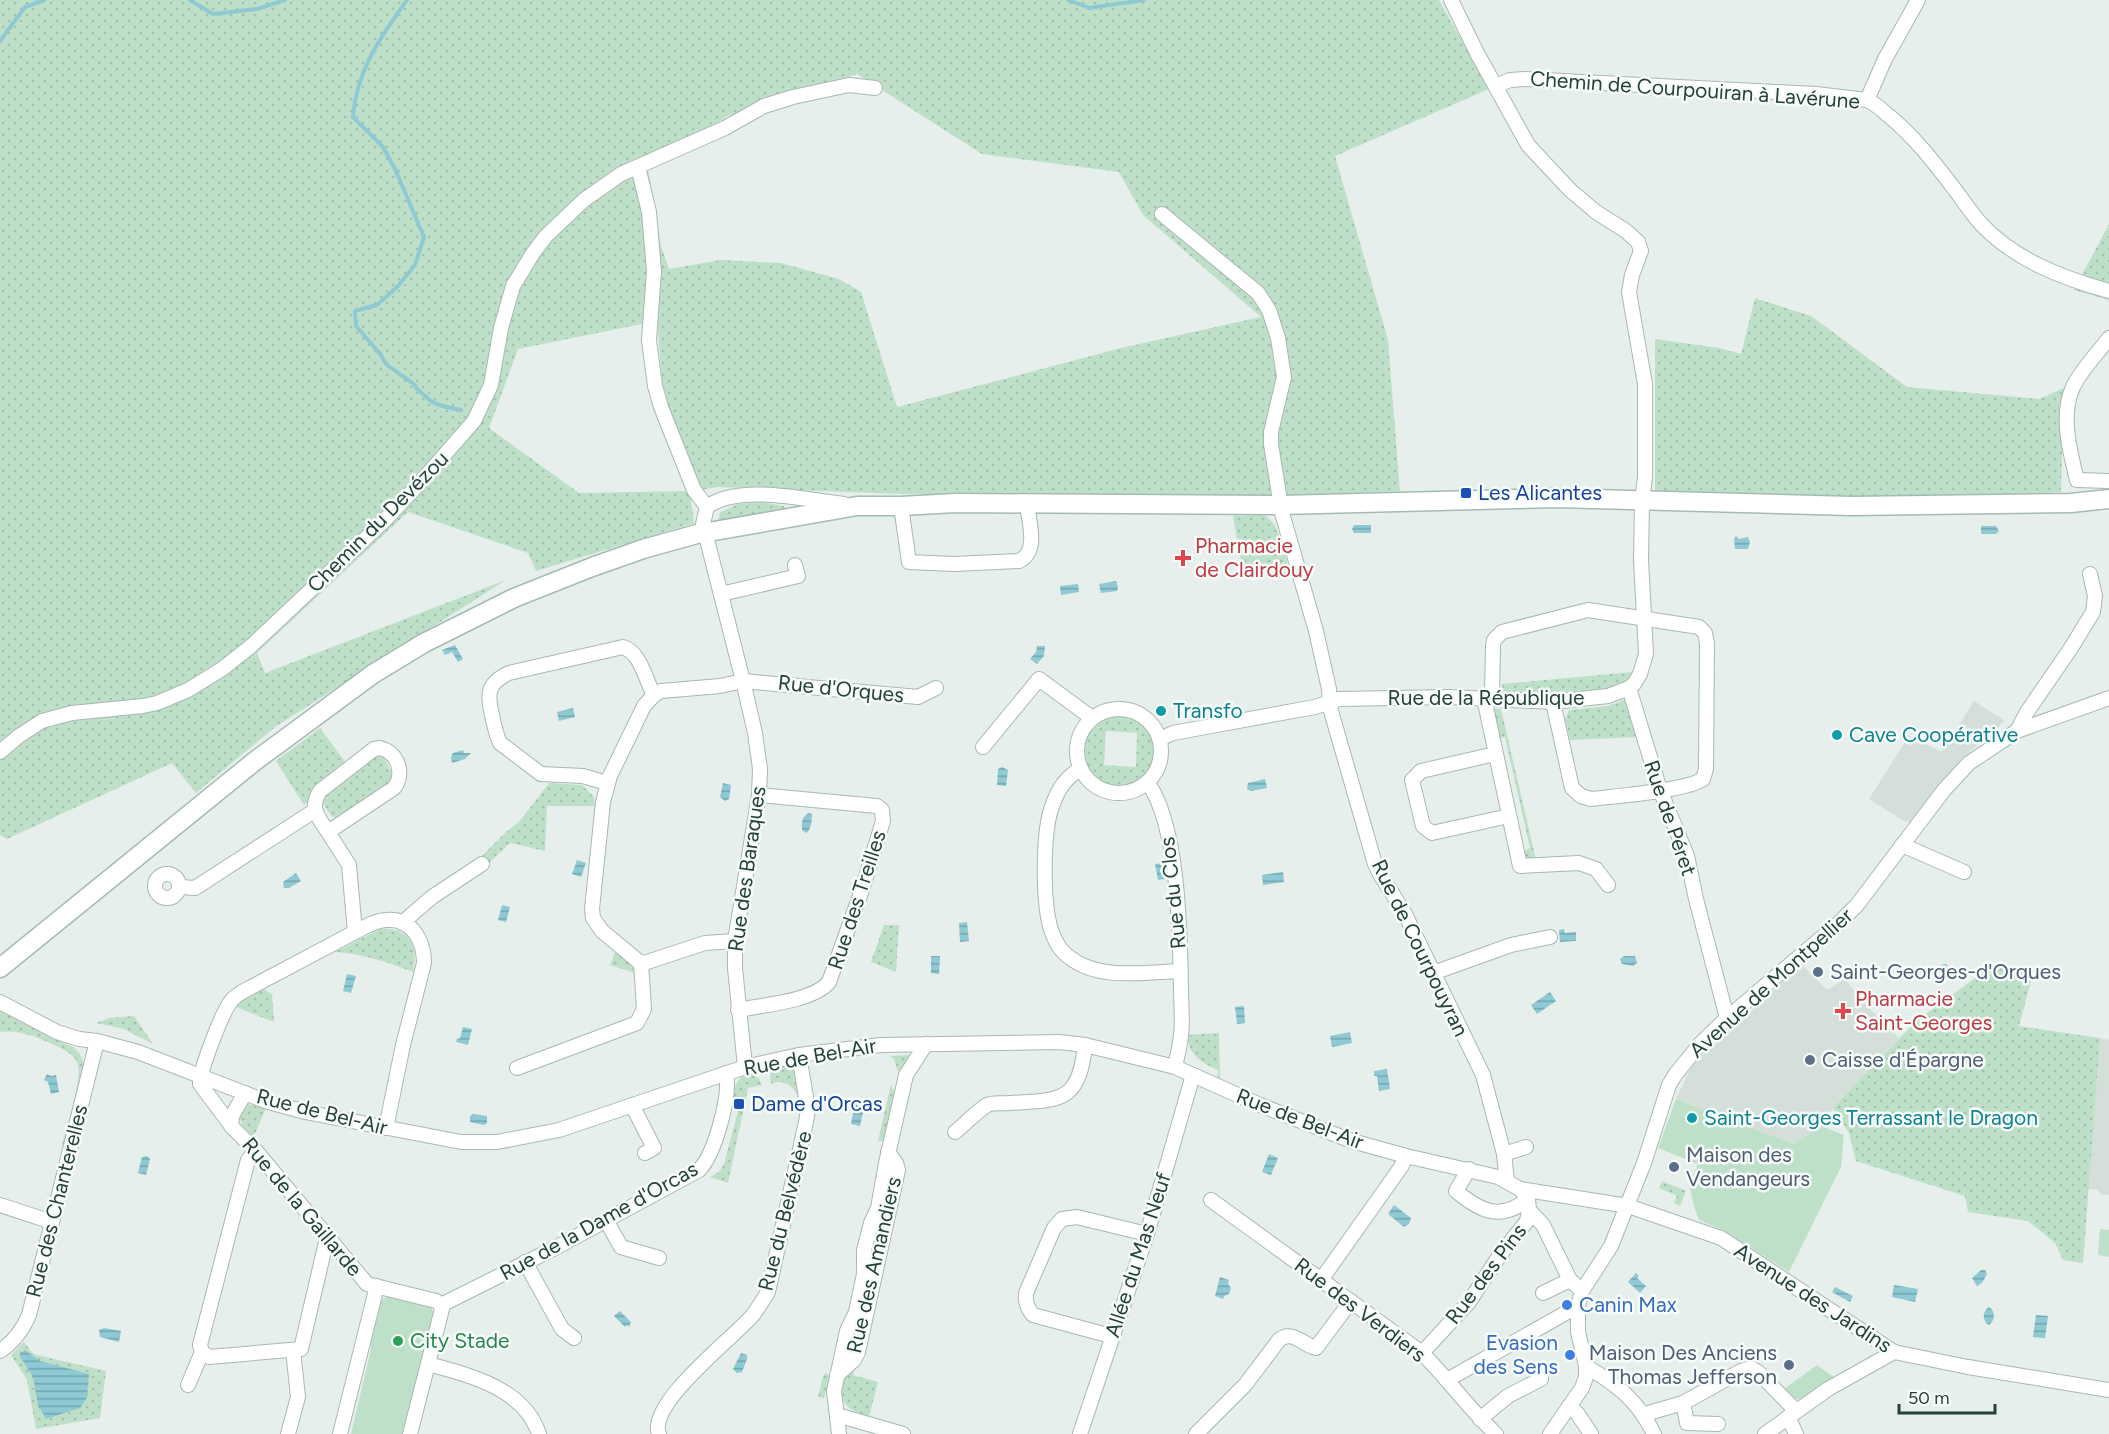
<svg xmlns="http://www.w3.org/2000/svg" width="2109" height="1434" font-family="Figtree,sans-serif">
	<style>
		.built { fill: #d4dfda }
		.grass { fill: url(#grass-dots); fill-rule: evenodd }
		.park { fill: #bfe0c8 }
		.water { fill: url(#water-rules) }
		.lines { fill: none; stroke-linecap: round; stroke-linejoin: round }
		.stream { stroke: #8ec9d4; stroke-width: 4 }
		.street-casing { stroke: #a8b8b2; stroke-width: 16 }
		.secondary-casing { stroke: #a4bbb3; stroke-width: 21 }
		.street { stroke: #fff; stroke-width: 14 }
		.secondary { stroke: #fff; stroke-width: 18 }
		.transit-dot { fill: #1a4fb4; stroke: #f7fbf9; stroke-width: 2 }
		.health-dot { fill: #e0444e; stroke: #f7fbf9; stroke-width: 2 }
		.culture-dot { fill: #0f9aa8; stroke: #f7fbf9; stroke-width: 2 }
		.service-dot { fill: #5c6f8a; stroke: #f7fbf9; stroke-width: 2 }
		.shop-dot { fill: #3f7fe0; stroke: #f7fbf9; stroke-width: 2 }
		.leisure-dot { fill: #2e9e5b; stroke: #f7fbf9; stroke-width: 2 }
		.labels { text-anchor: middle; stroke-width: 5; stroke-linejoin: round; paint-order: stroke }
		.street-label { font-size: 21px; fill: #24423a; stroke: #f7fbf9 }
		.transit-label { font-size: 21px; fill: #164399; stroke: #f7fbf9; text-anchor: start }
		.health-label { font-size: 21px; fill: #be3a42; stroke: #f7fbf9; text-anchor: start }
		.culture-label { font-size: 21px; fill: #0d838f; stroke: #f7fbf9; text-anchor: start }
		.service-label { font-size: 21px; fill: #4e5e75; stroke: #f7fbf9; text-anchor: start }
		.shop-label { font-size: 21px; fill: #366cbe; stroke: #f7fbf9; text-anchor: start }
		.leisure-label { font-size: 21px; fill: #27864d; stroke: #f7fbf9; text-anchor: start }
	</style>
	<defs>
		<pattern id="grass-dots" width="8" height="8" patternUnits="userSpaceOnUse" patternTransform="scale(1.5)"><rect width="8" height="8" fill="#bfe0c8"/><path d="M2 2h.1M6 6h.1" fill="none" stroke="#a4c1ad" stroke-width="1.8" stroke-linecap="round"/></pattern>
		<pattern id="water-rules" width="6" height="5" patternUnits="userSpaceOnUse" patternTransform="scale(1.5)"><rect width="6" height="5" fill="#8ec9d4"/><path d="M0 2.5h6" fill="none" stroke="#74a5ad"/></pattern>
	</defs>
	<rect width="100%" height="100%" fill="#e6efeb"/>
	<g class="built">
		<path d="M1974,701l31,20 -43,37 -52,64 -6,-1 -35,-22 40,-63 33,16z"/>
		<path d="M1802,965l25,25 18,-11 22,27 32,32 -65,69 -12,19 -28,18 -118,-45 16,-34z"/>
		<path d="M2100,1038l9,2v155l-10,-1v-4l-11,-1z"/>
	</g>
	<g class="grass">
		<path d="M0,0h1439l50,89 -154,67 53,184 12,151 -133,6 -366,-3 -183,-7 -28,5 4,31 -158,48 -8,-18 -120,-41 -151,141 8,20 241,-93 -231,147 -79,66 -24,-30 -165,76 -7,-4zM857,74l125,80 137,18 24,43 118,102 -140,31 -224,59 -36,-115 -22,-13 -58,-16 -60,-3 -52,9 -8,-23 -13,-77 80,-53zM657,321l5,59 28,111 -111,2 -90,-65 29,-79z"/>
		<path d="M2109,224v76l-35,-10z"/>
		<path d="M1755,298l56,18 96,71 132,12 25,-11 -3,104c-135,7 -271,6 -406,3v-156l64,9 22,6z"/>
		<path d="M760,502l24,4 2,6 -68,11 2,-11 18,-8z"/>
		<path d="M1263,515c16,5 21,38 26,53l-46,5 -10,-57z"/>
		<path d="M1632,672c-2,4 -5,8 -8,11 -20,16 -93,12 -119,10l-4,-9z"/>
		<path d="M1624,700l6,4 9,33 -69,3 -5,-21 4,-9 38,-4z"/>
		<path d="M1491,708l10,1 35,151 -9,-1 -4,-7 7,-4 -25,-111 -8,1z"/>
		<path d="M1113,716c27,-2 48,19 40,47 -3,7 -8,13 -15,17 -44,27 -81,-43 -25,-64zM1106,731l31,2 -1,34 -32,-2z"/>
		<path d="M320,728l26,35 -33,26 -2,11 -7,5 -28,-44z"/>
		<path d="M373,757h11l9,18 -3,9 -54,34 -5,-2 -10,-16 4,-7z"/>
		<path d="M549,783l33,2 12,12 1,9h-48l-2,45 -35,-8 -24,23 -6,-8 26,-26 13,-10z"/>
		<path d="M884,925h15l-3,47 -25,-10z"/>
		<path d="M380,929c30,-2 39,17 33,43 -26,-10 -50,-18 -78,-20z"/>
		<path d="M615,952l16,13 4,8 -25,-8z"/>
		<path d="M1993,965l41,5 -15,56 81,12 -17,225 -20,-3 -8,-17 -27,-22 -60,-9 -3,-16 -109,-35 -7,-28 -16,-25 82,-86z"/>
		<path d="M263,989l9,5 2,28 -38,-15 11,-10z"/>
		<path d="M0,1011l73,36c8,6 9,11 11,20l-19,78h-3c4,-17 22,-70 15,-83 -5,-10 -17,-14 -27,-19 -16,-7 -32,-13 -50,-11z"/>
		<path d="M134,1016l19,28 -29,-15 -28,-6 13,-5z"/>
		<path d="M1219,1033l1,48 -3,-2 1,-9c-17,-7 -30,-16 -31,-35z"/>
		<path d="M908,1055l4,2 -9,13 -5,2 -4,-13 -5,-3z"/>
		<path d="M788,1065l6,4 4,28c-4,-11 -15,-19 -27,-13l-1,-12 2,-3z"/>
		<path d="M749,1073l10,5 3,7 -14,3 -20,95 -18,-6 9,-5 5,-8 17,-64 -9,-3c3,-11 5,-20 17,-24z"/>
		<path d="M891,1084l5,13 -10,41 -3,3h-5z"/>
		<path d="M248,1104l18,4 -10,24 -5,5c-8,-10 -12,-14 -11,-26z"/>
		<path d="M1662,1181l24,10 -6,15 -6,-3 3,-7 -18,-8z"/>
		<path d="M24,1342l9,12 73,17 -6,47 -64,11 -9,-49 -16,-25z"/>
		<path d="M855,1366l-2,9 25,7 -9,35c-24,-9 -27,-11 -29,-37z"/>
		<path d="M825,1373l6,3 -7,22 -6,-1 5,-21z"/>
	</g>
	<g class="park">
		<path d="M1676,1099l118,45 28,-18 22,9 -3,32 -52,105 -64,-41 -26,-11 -5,-14 -5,-22 9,-20 -40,-16z"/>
		<path d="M2100,1229l9,1v27l-11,-2z"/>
		<path d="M388,1296l41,8 5,9 -31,121h-52l20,-85 -1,-14 10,-34z"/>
		<path d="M1817,1365l18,13 -34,22 -9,-2 -9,-8z"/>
	</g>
	<g class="water">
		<path d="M1354,525h17v8h-17l-2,-4z"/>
		<path d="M1981,526h15l3,5 -3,3h-15z"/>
		<path d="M1736,536l3,3 9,-2 2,5 -2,7h-13l-1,-10z"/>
		<path d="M1116,581l2,6 -1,4 -16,2 -2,-9z"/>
		<path d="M1078,584l1,8 -18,3 -1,-9z"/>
		<path d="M455,645l8,14 -5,3 -6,-10 -7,3 -3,-5z"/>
		<path d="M1037,646h8l-1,10 -7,8 -7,-5 6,-7z"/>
		<path d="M573,708l2,9 -16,4 -2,-9z"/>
		<path d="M463,750l1,3h7l-6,6 -13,4 -1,-6 2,-4z"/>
		<path d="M1002,767l6,3 -2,16 -9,-1 1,-16z"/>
		<path d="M1265,779l2,9 -16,3 -4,-2 1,-6z"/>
		<path d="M723,783l8,2 -2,14 -4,2 -5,-4z"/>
		<path d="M809,813l3,1c0,6 -1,17 -6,19l-4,-3c0,-8 -1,-13 7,-17z"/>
		<path d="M577,860l9,3 -5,14 -9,-3z"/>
		<path d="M1164,863l2,16 -8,1 -3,-16z"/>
		<path d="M1283,872l1,10 -21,3 -1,-10z"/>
		<path d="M296,873l5,8 -12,7h-5l-1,-6z"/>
		<path d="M502,905l8,2 -4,15 -8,-2z"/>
		<path d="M967,922l2,19 -9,1 -1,-19z"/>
		<path d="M1564,929l1,4 11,-1v9l-16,1 -1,-12z"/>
		<path d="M931,956h9l-1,18 -8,-1z"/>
		<path d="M1624,956h11l2,7 -4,3 -11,-2 -2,-5z"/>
		<path d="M1946,964l4,6 8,2 1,4 -2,4 -9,-1 -8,-7 1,-7z"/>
		<path d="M347,974l9,2 -5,17 -8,-2z"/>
		<path d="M1550,992l6,9 -19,13 -6,-9z"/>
		<path d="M1244,1006l1,17 -8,1 -2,-17z"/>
		<path d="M463,1027l9,2 -4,16 -12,-3 1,-3 3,-1z"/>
		<path d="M1350,1032l2,11 -20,4 -2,-11z"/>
		<path d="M1387,1069l3,20 -11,2 -2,-15h-3v-5z"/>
		<path d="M47,1074l4,2 5,-1 3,17 -8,2 -3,-12 -4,-2z"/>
		<path d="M855,1104l9,4 -4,18 -9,-2z"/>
		<path d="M473,1114l14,2v7l-3,2 -14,-3v-6z"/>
		<path d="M1269,1154l9,4 -7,17 -9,-3z"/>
		<path d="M147,1156l3,3 -4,16 -8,-2 4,-16z"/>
		<path d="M1394,1205l17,13 -2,6 -5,3 -16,-13z"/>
		<path d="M1981,1270h4l2,4 -5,9 -5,3 -5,-8z"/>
		<path d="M1636,1273l3,3 -2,2 9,8 -6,7 -12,-11z"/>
		<path d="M1220,1277l9,3 -1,4 3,4 -2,6 -5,2 -1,3 -8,-3z"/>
		<path d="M1894,1285l24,4 -3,13 -23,-5z"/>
		<path d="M1835,1287l18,9 -3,6 -18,-10z"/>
		<path d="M1989,1307c7,4 6,14 0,18 -7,-3 -7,-14 0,-18z"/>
		<path d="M620,1311l11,11 -2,5 -2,-2 -2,2 -11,-11z"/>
		<path d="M2036,1315l12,1 -3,22 -12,-1z"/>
		<path d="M104,1328l17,3 -2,11 -19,-5 -1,-7z"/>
		<path d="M25,1350l15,11 49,13 -2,24 -7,10 -34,11 -8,-14 -5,-28 -14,-22z"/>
		<path d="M741,1353l6,2v4l-5,13 -5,1 -4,-4z"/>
	</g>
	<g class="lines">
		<g class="stream">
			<path d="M190,0l23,14 44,-5 28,-9"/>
			<path d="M407,0c-26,36 -51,71 -54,117l30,30 12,22 29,68 -9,28 -17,21 -21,19 -22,6 1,15 25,29 5,9 29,21 1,3c5,4 10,9 15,13 9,6 20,7 30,9"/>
			<path d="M1068,0l21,8 55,-8"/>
			<path d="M0,41l25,-34 19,-7"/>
		</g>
		<g class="street-casing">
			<g id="street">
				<path d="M1496,86l14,-6 15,-1 291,15 51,6c9,4 15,10 22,16 26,21 47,49 67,75 8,11 16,23 25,33 34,36 81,54 128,67"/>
				<path d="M1867,100l18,-41 33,-59"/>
				<path d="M638,167l11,45 5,59 -5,69 6,46 6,21 33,83 13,17"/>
				<path d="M1162,214l96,79 11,17 9,28 6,39 -13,55v12l11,69 34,118 13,58 2,22 44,153 6,12 23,36 79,163 21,79 3,27"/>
				<path d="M2109,338c-12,16 -28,32 -36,49 -13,28 -3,65 4,93l32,1"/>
				<path d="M901,506l8,56 45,2 65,-3c20,-9 10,-39 8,-56"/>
				<path d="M721,594l77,-18 -3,-11"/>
				<path d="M1629,688l31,102 27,66 9,43 31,119"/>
				<path d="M1492,697l1,-51 1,-6 8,-8 86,-22 111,17 6,6 2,10 -1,126 -3,10c-17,12 -88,17 -112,20l-10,-3 -9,-8 -19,-86"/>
				<path d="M1484,698l36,168 59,-3 17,6 12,16"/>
				<circle cx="1119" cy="751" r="42"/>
				<path d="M2017,731l10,-19 44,-64 22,-36 2,-16 -5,-22"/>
				<path d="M1160,739l13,-6 142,-26 24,-8 110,-2 104,5 55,-6 21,-8 5,-4 6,-10 6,-20 -5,-94 1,-59 3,-24v-93l-16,-92 3,-17 9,-24 -3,-9 -12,-11 -30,-19 -26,-22 -42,-45 -51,-92 -26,-53"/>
				<path d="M983,747l56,-68 53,39"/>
				<path d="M380,748c18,4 25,26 14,40l-66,44c-10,-15 -19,-24 -8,-41l54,-42z"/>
				<path d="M0,752l19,-16 23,-15 30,-8 71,-7 14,-3 31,-13 34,-21 28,-22 134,-126 34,-36 56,-64 17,-36 10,-57 12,-42 20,-33 13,-17 38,-36 37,-26 104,-46 39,-22 29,-9 56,-12 26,3"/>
				<path d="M1495,754l-74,17 -9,9 11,46 9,7 77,-17"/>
				<path d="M1081,769c-14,7 -23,20 -28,35 -11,25 -11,106 0,131 3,8 9,17 16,22 30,24 76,15 112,14"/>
				<path d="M607,783l-24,-7 -42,-2 -41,-31c-4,-9 -6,-18 -8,-28 -5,-21 -5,-32 17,-42l114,-26c18,6 22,32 31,48"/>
				<path d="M1148,783c31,44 32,152 33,207 0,15 2,31 0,45 -1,11 -4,22 -6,32"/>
				<path d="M328,832l21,33 6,67"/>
				<path d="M1902,845l62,27"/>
				<circle cx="167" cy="886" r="12"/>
				<path d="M179,887l16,1 119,-77"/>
				<path d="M402,923l30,-26 50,-33"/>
				<path d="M735,941l-30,2 -61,20 -6,-2 -36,-30 -9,-13 -1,-9 11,-107 7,-26 34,-70 10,-11 7,-4 59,-5 23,-5 175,16 18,-9"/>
				<path d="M1433,973l78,-28 39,-8"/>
				<path d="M0,1002l57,30 22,7 18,2 41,11 127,49 40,11 156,30h36l62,-12 186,-63 54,-12 82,-10 178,-3 26,3 90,22 85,38 92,36 54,15 92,21 22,12 108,17 93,32 173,114 74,15 141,23"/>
				<path d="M738,1010c25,-5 76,-9 91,-28l33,-92 21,-69 -1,-11 -5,-4 -118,-11"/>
				<path d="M745,1067l-10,-99v-27l24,-146 1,-26 -5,-36 -12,-52 -40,-157 4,-17c31,-24 100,-7 137,-3"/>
				<path d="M517,1068l120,-45 7,-14 -3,-47"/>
				<path d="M632,1105l22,43 -9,5"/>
				<path d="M231,1126l1,-10 13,-23"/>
				<path d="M386,1128l17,-83 21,-82c0,-22 -12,-45 -37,-43 -11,0 -22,7 -32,12l-113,60c-4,3 -8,5 -11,9 -9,12 -31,68 -31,83l33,44 23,23 111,133 69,17 5,4"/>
				<path d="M955,1132c10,-8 21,-20 32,-27 6,-3 16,-1 23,-2 50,-3 69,0 75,-58"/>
				<path d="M1504,1154l22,-7"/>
				<path d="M1469,1169l-13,22c25,21 45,30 72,8"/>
				<path d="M1211,1200l211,153c26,26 47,56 74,81"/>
				<path d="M0,1205l52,17"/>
				<path d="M1529,1210l14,15 27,55 12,11"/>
				<path d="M606,1220l15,27 38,11"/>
				<path d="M525,1262l37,67 12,9"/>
				<path d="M1321,1280l80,-113 5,-11"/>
				<path d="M1543,1293l27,-13"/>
				<path d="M441,1305l114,-57 144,-78c16,-16 32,-75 27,-97"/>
				<path d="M1111,1336l-78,-21c-6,-7 -8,-13 -7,-22l28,-65 8,-9 15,-2 70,17"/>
				<path d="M0,1351c14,-9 22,-20 29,-36l68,-274"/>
				<path d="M202,1352l7,5 92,-8 26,-111"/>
				<path d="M1422,1353l47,-51 31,-47 27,-34 2,-11 -1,-11 -8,-10"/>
				<path d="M428,1364c41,11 96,24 111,70"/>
				<path d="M1586,1366c32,20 51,33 68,68"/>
				<path d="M837,1375l17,-15 4,-8 40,-182 -2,-7 -8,-11"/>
				<path d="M1447,1380l131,-74"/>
				<path d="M188,1385l14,-33 -2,-7 48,-185 8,-9"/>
				<path d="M1683,1403l4,20 31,1"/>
				<path d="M1569,1406l8,7 14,21"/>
				<path d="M1645,1414l38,-11 58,-32 10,-3 7,4 38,39"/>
				<path d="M837,1415l66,19"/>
				<path d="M1788,1417l8,17"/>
				<path d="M1480,1419l28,-23 33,-17"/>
				<path d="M288,1434l10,-37 -5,-47"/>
				<path d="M340,1434l37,-148"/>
				<path d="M410,1434l32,-125 -1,-4"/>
				<path d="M659,1434c-12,-30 74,-96 94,-119 5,-7 10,-15 15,-23l38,-170 2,-13 -9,-54"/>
				<path d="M839,1434l-5,-43 13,-60 9,-19 8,-38v-24l7,-27 7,-15 8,-45 20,-88 20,-31"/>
				<path d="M1080,1434l67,-200 46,-159"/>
				<path d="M1196,1434l49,-49 34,-45c13,-11 24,5 37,8l35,-47"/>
				<path d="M1550,1434l32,-46 4,-11v-11l-8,-34v-26l4,-15 29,-45 33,-83 25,-78 6,-10 25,-31 27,-26 113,-96 17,-17 87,-115 25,-27 48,-32 92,-33"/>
				<path d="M1765,1434l63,-45 66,-37"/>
			</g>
		</g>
		<g class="secondary-casing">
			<path id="secondary" d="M0,968l255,-207 118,-87 51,-31 90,-45 78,-31 51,-18 54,-15 160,-28h44l55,-3 325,2 275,-7 295,8 220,-3 38,-4"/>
		</g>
		<use href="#street" class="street"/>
		<use href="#secondary" class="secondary"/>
	</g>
	<g class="transit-dot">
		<rect x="1460" y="487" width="12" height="12" rx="3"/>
		<rect x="733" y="1098" width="12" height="12" rx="3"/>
	</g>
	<g class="health-dot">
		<path d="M1180 549h6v6h6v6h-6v6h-6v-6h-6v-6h6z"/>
		<path d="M1840 1002h6v6h6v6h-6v6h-6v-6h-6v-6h6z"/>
	</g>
	<g class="culture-dot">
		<circle cx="1161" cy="711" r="6"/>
		<circle cx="1837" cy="735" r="6"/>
		<circle cx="1692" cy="1118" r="6"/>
	</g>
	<g class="service-dot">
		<circle cx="1818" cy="972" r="6"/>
		<circle cx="1810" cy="1060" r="6"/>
		<circle cx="1674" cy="1167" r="6"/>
		<circle cx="1789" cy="1365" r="6"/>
	</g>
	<g class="shop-dot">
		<circle cx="1567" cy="1305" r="6"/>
		<circle cx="1570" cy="1355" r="6"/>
	</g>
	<circle class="leisure-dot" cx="398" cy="1341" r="6"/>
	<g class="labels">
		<g class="street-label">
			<text transform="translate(1695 90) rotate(4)" y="7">Chemin de Courpouiran à Lavérune</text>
			<text transform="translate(378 522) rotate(-45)" y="7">Chemin du Devézou</text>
			<text transform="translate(841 689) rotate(6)" y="7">Rue d'Orques</text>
			<text x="1486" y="705">Rue de la République</text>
			<text transform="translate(1670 818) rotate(71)" y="7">Rue de Péret</text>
			<text transform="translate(747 869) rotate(-82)" y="7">Rue des Baraques</text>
			<text transform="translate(1173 893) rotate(-96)" y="7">Rue du Clos</text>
			<text transform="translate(857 900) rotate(-72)" y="7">Rue des Treilles</text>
			<text transform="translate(1420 948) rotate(64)" y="7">Rue de Courpouyran</text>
			<text transform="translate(1771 983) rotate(-42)" y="7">Avenue de Montpellier</text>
			<text transform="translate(810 1057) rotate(-10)" y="7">Rue de Bel-Air</text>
			<text transform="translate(322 1112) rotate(14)" y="7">Rue de Bel-Air</text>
			<text transform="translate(1300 1119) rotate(21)" y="7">Rue de Bel-Air</text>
			<text transform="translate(57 1201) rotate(-76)" y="7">Rue des Chanterelles</text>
			<text transform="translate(302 1207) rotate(50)" y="7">Rue de la Gaillarde</text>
			<text transform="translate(785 1211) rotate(-76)" y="7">Rue du Belvédère</text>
			<text transform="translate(599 1221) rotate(-29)" y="7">Rue de la Dame d'Orcas</text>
			<text transform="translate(1138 1255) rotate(-72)" y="7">Allée du Mas Neuf</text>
			<text transform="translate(874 1265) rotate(-77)" y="7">Rue des Amandiers</text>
			<text transform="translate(1486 1274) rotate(-53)" y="7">Rue des Pins</text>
			<text transform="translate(1813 1298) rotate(33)" y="7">Avenue des Jardins</text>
			<text transform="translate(1360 1310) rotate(37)" y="7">Rue des Verdiers</text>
		</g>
		<g class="transit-label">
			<text x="1478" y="500">Les Alicantes</text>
			<text x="751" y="1111">Dame d'Orcas</text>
		</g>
		<g class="health-label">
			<text x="1195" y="553">Pharmacie<tspan x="1195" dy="24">de Clairdouy</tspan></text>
			<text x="1855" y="1006">Pharmacie<tspan x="1855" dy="24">Saint-Georges</tspan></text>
		</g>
		<g class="culture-label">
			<text x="1173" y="718">Transfo</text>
			<text x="1849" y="742">Cave Coopérative</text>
			<text x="1704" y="1125">Saint-Georges Terrassant le Dragon</text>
		</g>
		<g class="service-label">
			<text x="1830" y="979">Saint-Georges-d'Orques</text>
			<text x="1822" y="1067">Caisse d'Épargne</text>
			<text x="1686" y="1162">Maison des<tspan x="1686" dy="24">Vendangeurs</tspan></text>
			<text x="1777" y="1360" text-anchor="end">Maison Des Anciens<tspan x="1777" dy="24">Thomas Jefferson</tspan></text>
		</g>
		<g class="shop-label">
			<text x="1579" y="1312">Canin Max</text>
			<text x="1558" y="1350" text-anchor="end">Evasion<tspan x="1558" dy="24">des Sens</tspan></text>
		</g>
		<g class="leisure-label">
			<text x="410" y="1348">City Stade</text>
		</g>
	</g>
	<path d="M1899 1404v9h96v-9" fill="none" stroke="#24423a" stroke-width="3"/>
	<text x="1908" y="1404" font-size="18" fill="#24423a" stroke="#f7fbf9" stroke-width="4.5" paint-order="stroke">50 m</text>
</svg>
